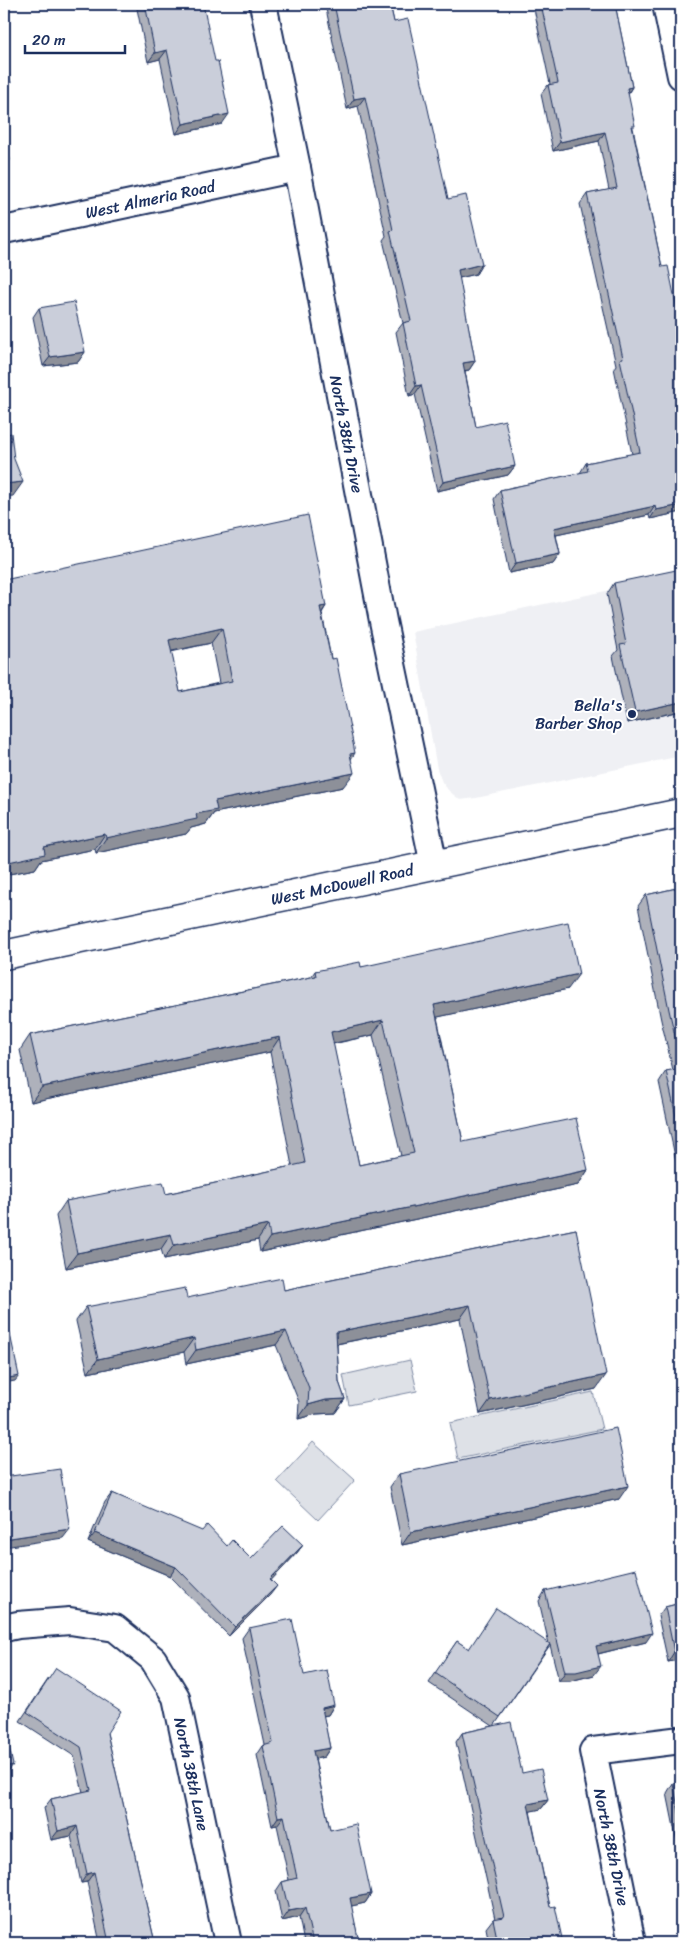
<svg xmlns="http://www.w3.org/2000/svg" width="685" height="1947" font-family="Sriracha,sans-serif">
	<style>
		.built { fill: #eff0f4 }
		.green { fill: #dee1e7; stroke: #7c88a2 }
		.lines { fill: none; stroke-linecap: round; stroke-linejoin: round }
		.street-casing { stroke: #1b2f5e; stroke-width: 30 }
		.primary-casing { stroke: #1b2f5e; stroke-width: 31 }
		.street { stroke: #fff; stroke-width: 26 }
		.primary { stroke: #fff; stroke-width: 28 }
		.wall { fill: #aeb1bb; stroke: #1b2f5e; fill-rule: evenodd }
		.shaded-wall { fill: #8d9099; stroke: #1b2f5e }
		.building { fill: #caceda; stroke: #1b2f5e; fill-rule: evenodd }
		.poi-dot { fill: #1b2f5e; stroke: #fff; stroke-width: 2 }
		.labels { text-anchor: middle; stroke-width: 4; stroke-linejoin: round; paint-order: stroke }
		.street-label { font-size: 16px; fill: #1b2f5e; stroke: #fff }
		.poi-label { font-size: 16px; fill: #1b2f5e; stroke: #fff; text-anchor: end }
	</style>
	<rect width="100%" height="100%" fill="#fff"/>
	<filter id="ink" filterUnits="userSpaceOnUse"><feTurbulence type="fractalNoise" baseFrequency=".02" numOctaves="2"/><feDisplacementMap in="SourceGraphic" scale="10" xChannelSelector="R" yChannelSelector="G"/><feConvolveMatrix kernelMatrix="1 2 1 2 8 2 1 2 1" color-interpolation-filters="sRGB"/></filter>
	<g filter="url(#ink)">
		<path class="built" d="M681,575v181l-205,42 -16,2 -11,-9 -7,-9 -5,-13 -24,-137z"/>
		<g class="green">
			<path d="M410,1360l7,31 -68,14 -6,-30z"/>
			<path d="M593,1392l9,37 -144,30 -8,-36z"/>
			<path d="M313,1442l42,38 -37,40 -41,-39z"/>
		</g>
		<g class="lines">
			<g class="street-casing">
				<g id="street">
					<path d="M263,4l34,164 86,453 51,244"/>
					<path d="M666,4l15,72"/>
					<path d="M4,230l293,-62"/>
					<path d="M4,1628l14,-3 52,-4 45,7 38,31 23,38 52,246"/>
					<path d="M632,1943l-39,-192 88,-11"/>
				</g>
			</g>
			<g class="primary-casing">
				<path id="primary" d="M4,955l677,-142"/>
			</g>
			<use href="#street" class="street"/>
			<use href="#primary" class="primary"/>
		</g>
		<g class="wall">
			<path d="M136,4h67l19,120 -46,10 -16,-75 -12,3z"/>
			<path d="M325,4h65l4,18 54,177 34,65 -6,10 -17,4 16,83 -6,9 -4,1 11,56 39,39 -7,9 -71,16 -22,-97 -6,2 -13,-64 7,-9 -20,-83 3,-4 -28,-130 -11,3z"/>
			<path d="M533,4h82l17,83 -4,7 5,34 29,139 19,61v2l-3,5 3,17v160l-31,7 -1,-4 -93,20 4,19 -7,10 -44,9 -15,-74 6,-9 80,-17 6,-10 46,-9 -18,-86 2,-3 -36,-161 7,-10 22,-4 -10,-49 -46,10 -12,-57 7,-9 2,-1z"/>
			<path d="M39,308l46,44 -7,10 -35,4 -10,-49z"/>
			<path d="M4,580l322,26 -4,7 29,146 -8,28 -129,26 -8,11 -15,4 -5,6 -90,19 -1,-4 -54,11 -6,9 -31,6zM211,643l8,40 -39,9 -9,-40z"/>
			<path d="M614,583l67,128 -54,12 -14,-67 5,-6 -11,-56z"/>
			<path d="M681,887v297l-22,-102 7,-11 7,-1 -12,-50 -23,-114 8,-11z"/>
			<path d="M361,967l207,22 -131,28 26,125 125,28 -10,15 -318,67 -2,-12 -94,19 -3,-10 -95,19 -10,-52 10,-15 100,-7 126,-28 -22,-114 -239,50 -11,-52 10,-15 281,-58 4,-6zM373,1035l28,121 -42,9 -26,-121z"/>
			<path d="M576,1229l20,160 -116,25 -20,-95 -123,25 2,38 6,17 -10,14 -19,1 -18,5 1,-17 -23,-57 -90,19 -2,-12 -96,21 -12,-52 10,-14 198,-17z"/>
			<path d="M399,1474l220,25 -217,46 -12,-58z"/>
			<path d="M112,1493l115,53 24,13 52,-14 -7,9 -25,26 -1,15 -41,41 -59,-60 -82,-34 17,-40z"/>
			<path d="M545,1591l101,51 -48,12 -4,21 -24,6h-11l-9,-36 -56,81 28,47 26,27 -7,9 -11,2 20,96 13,36h-74l-3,-15 7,-9h2l-39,-177 6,-9 31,-7 -64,-43 28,-42 11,8 81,-5 -10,-43z"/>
			<path d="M681,1603v56l-13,3 -10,-46 7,-9z"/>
			<path d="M249,1628l55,47 30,30 -6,10 -5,1 7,32 -6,9 -9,2 15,71 41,64 -6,9 -14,3 8,37h-55l-5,-26 -17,4 -6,-30 6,-9 7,-2 -12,-55 -5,1 -15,-71 6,-9 2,-1 -23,-107z"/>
			<path d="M49,1678l58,55 48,210h-55l-13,-61 -6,1 -10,-47 -20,4 -7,-32 7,-9 32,-7 -9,-36 -54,-35z"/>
			<path d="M681,1781v81l-14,-69 6,-10z"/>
		</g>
		<g class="shaded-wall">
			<path d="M167,50l-7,9 -12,3 7,-9z"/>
			<path d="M11,83l-7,9v1v-8z"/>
			<path d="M632,87l-6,9 1,-8z"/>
			<path d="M365,97l-7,9 -11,3 7,-10z"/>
			<path d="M229,114l-7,10 -46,10 7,-10z"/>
			<path d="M605,132l-6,9 -46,10 7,-9z"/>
			<path d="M10,160l-6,9v-8z"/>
			<path d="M482,264l-6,10 -25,6 7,-10z"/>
			<path d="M8,324l-4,7v-6z"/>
			<path d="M681,330l-6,9 2,-8z"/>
			<path d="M85,352l-7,10 -35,4 7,-9z"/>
			<path d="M475,361l-6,9 -13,2 7,-9z"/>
			<path d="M421,385l-6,9 -6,2 7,-10z"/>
			<path d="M515,466l-7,9 -71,16 6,-9z"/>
			<path d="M23,482l-10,14 -9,1v-13z"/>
			<path d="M681,505v7l-31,7 6,-9z"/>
			<path d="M655,506l-6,9 -102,22 7,-9z"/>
			<path d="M560,554l-7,10 -44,9 7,-10z"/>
			<path d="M326,606l-10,15 4,-14z"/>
			<path d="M222,628l-11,15 -53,11 11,-14z"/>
			<path d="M681,702v9l-54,12 8,-11z"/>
			<path d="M355,753l-10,15 5,-14z"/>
			<path d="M354,773l-11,14 -129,26 -8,11 -15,4 -5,6 -90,19 10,-15 90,-24 19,-13z"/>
			<path d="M105,834l-10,15 -54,11 -6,9 -31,6v-12l40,-16z"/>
			<path d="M579,974l-11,15 -144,31 10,-15z"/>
			<path d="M383,1020l-10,15 -52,11 10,-14z"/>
			<path d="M280,1037l-10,15 -239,50 11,-15z"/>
			<path d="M588,1170l-10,15 -318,67 10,-15z"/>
			<path d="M268,1225l-10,15 -94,19 10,-14z"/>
			<path d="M171,1234l-10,15 -95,19 11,-15z"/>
			<path d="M470,1305l-10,14 -134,27 10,-14z"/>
			<path d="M286,1331l-10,14 -90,19 10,-14z"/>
			<path d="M194,1338l-10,14 -96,21 10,-14z"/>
			<path d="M606,1375l-10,14 -116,25 10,-14z"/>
			<path d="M19,1376l-4,5 -11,2v-4z"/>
			<path d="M345,1399l-10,14 -19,1 -18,5 10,-14 18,-5z"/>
			<path d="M628,1486l-9,13 -217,46 9,-13z"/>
			<path d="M70,1529l-7,9 -59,9v-8z"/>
			<path d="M95,1533l81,34 -6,9 -82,-34z"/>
			<path d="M303,1545l-7,9 -32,34 6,-9z"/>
			<path d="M277,1586l-7,9 -41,41 6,-9z"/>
			<path d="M652,1633l-6,9 -57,14 7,-10z"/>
			<path d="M681,1651v8l-13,3 6,-10z"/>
			<path d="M601,1666l-7,9 -24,6h-11l6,-9z"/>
			<path d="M334,1705l-6,10 -13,2 7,-9z"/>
			<path d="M330,1748l-6,9 -18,4 7,-10z"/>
			<path d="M13,1765l-7,9 -2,1v-8z"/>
			<path d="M548,1800l-7,9 -19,4 6,-9z"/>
			<path d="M284,1816l-7,9 -5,1 6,-9z"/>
			<path d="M77,1826l-6,10 -20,4 7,-9z"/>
			<path d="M94,1872l-7,10 -6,1 6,-9z"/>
			<path d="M371,1894l-6,9 -22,5 7,-10z"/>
			<path d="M305,1908l-6,9 -17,4 7,-10z"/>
		</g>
		<g class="building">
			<path d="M145,4h58l12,57h3l11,53 -46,10 -16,-74 -12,3z"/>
			<path d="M334,4h56l4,18 14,-3 40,180 18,-4 16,69 -24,6 17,91 -12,2 13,64 29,-7 10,46 -72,16 -22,-97 -5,1 -13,-63 8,-2 -21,-90 3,-1 -28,-133 -11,2z"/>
			<path d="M541,4h74l17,83 -5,1 8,38h-3l30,141 6,-1 13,62v2l-4,1 4,21v153l-25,5 -1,-4 -101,22 6,26 -44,9 -16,-73 88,-19 -2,-8 54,-11 -20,-93 3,-1 -36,-164 30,-6 -12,-56 -45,10 -12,-57 10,-2z"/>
			<path d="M4,50l7,33 -7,2z"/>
			<path d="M4,129l6,31 -6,1z"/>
			<path d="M4,289h1l3,35 -4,1z"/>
			<path d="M74,302l11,50 -35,5 -11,-49z"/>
			<path d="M11,433l3,26 9,23 -19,2v-49z"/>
			<path d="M308,515l18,91 -6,1 11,52 5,-1 19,95 -5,1 4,19 -139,28 2,9 -21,4 1,5 -91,19 -1,-4 -61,13 1,7 -41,9v-283zM222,628l10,53 -52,11 -11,-52z"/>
			<path d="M681,569v133l-46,10 -15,-67 6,-1 -12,-61z"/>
			<path d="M681,887v174l-12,-51 -23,-115z"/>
			<path d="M568,922l11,52 -145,31 29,137 113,-24 12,52 -318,67 -2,-12 -94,20 -3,-11 -94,19 -11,-52 97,-19 3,12 139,-31 -25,-126 -238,50 -12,-52 286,-59 -1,-5 45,-9 1,5zM383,1020l31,133 -55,12 -28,-133z"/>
			<path d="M681,1068v71l-15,-68z"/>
			<path d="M576,1229l30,146 -116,25 -20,-95 -134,27 3,50 6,17 -19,1 -18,5 1,-17 -23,-57 -90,19 -2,-12 -96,21 -12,-52 99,-19 2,10 95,-20 2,12z"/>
			<path d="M4,1306l15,70 -15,3z"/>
			<path d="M616,1428l12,58 -217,46 -12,-58z"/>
			<path d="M60,1469l10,60 -66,10v-62z"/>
			<path d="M112,1493l90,38 5,-6 20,21 5,-6 19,19 32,-33 20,19 -33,34 7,7 -42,41 -59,-60 -81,-34z"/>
			<path d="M636,1569l16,64 -56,13 5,20 -25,6h-11l-20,-81z"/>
			<path d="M681,1603v48l-7,1 -9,-45z"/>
			<path d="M496,1608l54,36 -50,73 -65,-44 22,-32 12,8z"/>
			<path d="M292,1619l12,56 23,-5 7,35 -12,3 8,40 -17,3 17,79 26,-6 15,70 -21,4 9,45h-46l-8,-35 -16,3 -7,-29 15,-4 -13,-62 -6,1 -15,-71 10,-3 -24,-115z"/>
			<path d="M56,1668l65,43 -14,22 48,210h-46l-15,-71 -7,2 -10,-48 -19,5 -7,-32 40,-9 -10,-43 -54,-35z"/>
			<path d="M511,1722l11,51 19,-4 7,31 -20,4 22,103 5,-1 8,37h-65l-5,-24 11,-2 -42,-184z"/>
			<path d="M4,1724l9,41 -9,2z"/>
			<path d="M681,1781v41l-8,-39z"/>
		</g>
	</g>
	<circle class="poi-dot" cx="632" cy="714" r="5"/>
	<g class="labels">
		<g class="street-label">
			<text transform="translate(150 199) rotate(-12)" y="6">West Almeria Road</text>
			<text transform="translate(347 434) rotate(79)" y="6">North 38th Drive</text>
			<text transform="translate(342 884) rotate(-12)" y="6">West McDowell Road</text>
			<text transform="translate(192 1774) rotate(78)" y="6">North 38th Lane</text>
			<text transform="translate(612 1847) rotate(78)" y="6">North 38th Drive</text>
		</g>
		<g class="poi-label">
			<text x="622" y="711">Bella's<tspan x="622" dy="18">Barber Shop</tspan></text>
		</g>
	</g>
	<rect width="685" height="1947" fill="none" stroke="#fff" stroke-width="20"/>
	<rect x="10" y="10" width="665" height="1927" fill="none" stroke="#1b2f5e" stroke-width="2" filter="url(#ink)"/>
	<path d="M25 45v8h100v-8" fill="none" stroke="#1b2f5e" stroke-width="2.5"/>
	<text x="32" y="45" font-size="15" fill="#1b2f5e" stroke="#ffffff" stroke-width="4" paint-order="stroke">20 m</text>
</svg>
